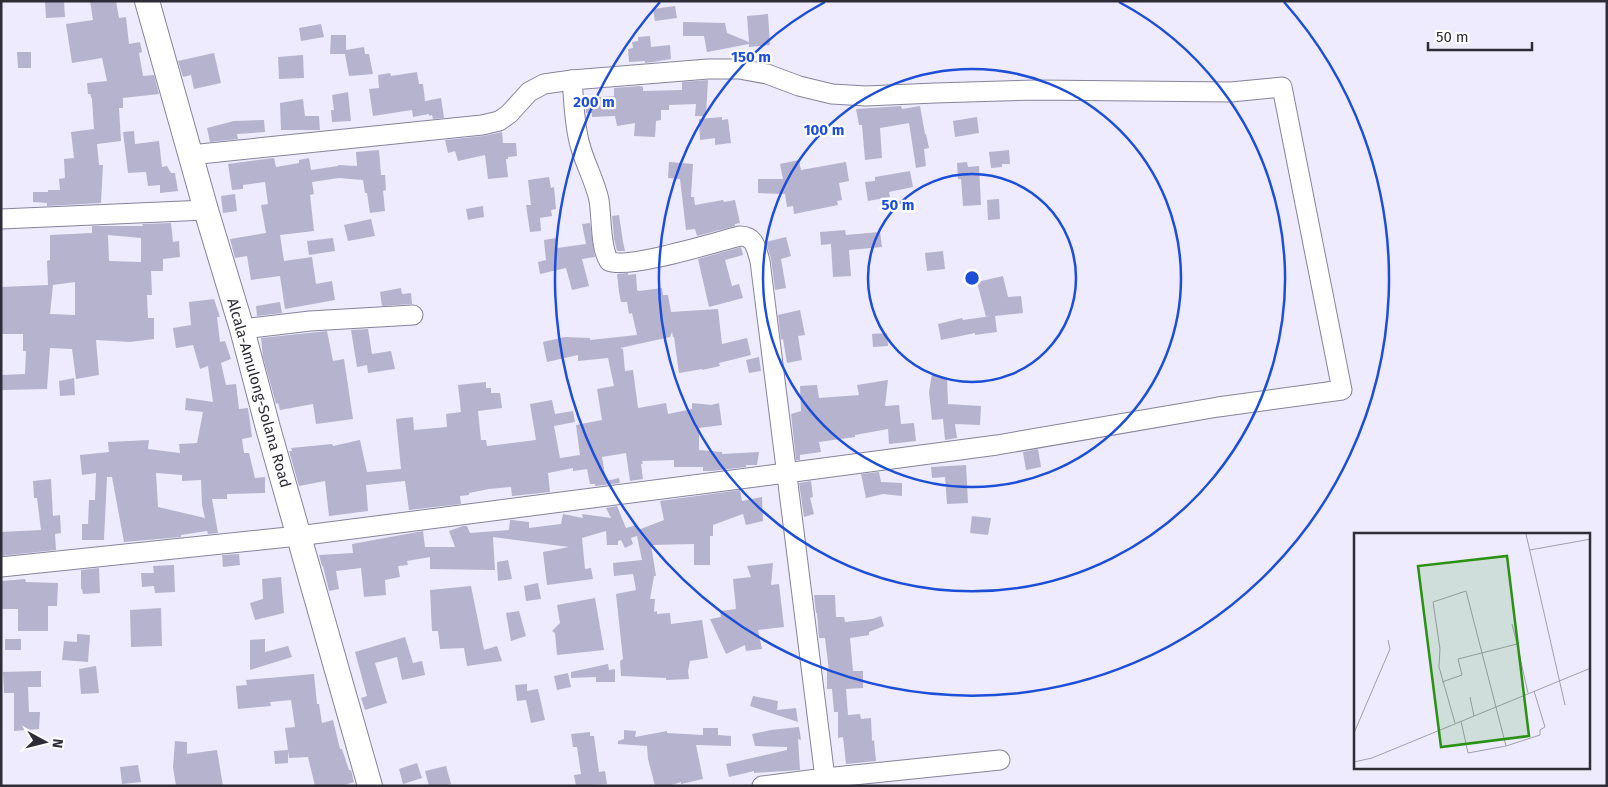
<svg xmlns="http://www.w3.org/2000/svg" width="1608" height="787" font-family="'Fira Sans',sans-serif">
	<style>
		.building { fill: #b6b3ce; fill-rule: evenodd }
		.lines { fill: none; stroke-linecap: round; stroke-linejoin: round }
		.minor-casing { stroke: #86839c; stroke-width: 21 }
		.major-casing { stroke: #86839c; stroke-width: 26 }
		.minor { stroke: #fff; stroke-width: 19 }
		.major { stroke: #fff; stroke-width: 24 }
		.ring { fill: none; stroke: #1d4ed8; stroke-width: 2.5 }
		.labels { text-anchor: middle; stroke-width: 4.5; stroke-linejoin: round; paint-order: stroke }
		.street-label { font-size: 15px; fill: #2d2c37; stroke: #fff }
		.inset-road { fill: none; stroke: #a09fae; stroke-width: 1 }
		.view { fill: #2a9113; fill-opacity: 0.15; stroke: #2a9113; stroke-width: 2.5 }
		.inset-edge { fill: none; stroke: #2d2c37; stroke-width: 2.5 }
		.centre { fill: #1d4ed8; stroke: #fff; stroke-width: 2.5 }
		.ring-label { font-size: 15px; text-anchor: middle; font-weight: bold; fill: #1d4ed8; stroke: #fff; stroke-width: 4.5; stroke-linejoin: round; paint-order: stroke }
	</style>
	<rect width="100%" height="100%" fill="#edebfd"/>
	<g class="building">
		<path d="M45,1h19l1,16 -19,1z"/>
		<path d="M90,1h26l3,17 7,-1 3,27 11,-2 2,10 -3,1 4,23 11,-1 5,19 -36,4v10h-4l2,33 -24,3 2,21h4l-2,38 -54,3v-3l-14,-1v-10h15v-2h12l-1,-11 6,-1 -1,-19 10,-1 -3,-26 23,-3 -2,-30 -2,-5h-2l-1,-11 20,-2 -5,-23 -30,5 -6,-39 27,-4z"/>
		<path d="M675,6l2,12 -22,3 -2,-12z"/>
		<path d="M768,14l2,31 -21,2v-3l-42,8 -3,-16h-21v-14l42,1 2,10 22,9 -2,-26z"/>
		<path d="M321,24l3,13 -23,4 -2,-13z"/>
		<path d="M331,35h15v15l18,-3 1,7h4l4,20 -24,2 -4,-22h-15z"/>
		<path d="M650,36l1,11 19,-2 1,14 -18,3 -8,1v-2l-16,1 -1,-13 5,-1 -1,-6 6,-1v-4z"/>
		<path d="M17,52h14v16h-13z"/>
		<path d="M214,53l7,30 -27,6 -3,-14 -8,2 -5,-16z"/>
		<path d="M303,55l1,23 -25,1 -1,-22z"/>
		<path d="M417,72l2,12h4l2,17 16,-3 3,20 -11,1 -1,-4 -3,1v-2l-16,3 -1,-7 -39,6 -4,-27 10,-1 -1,-13 12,-2 1,3z"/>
		<path d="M708,80l-2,36h-11l1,-12 -27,1v5h-8v10l-5,1 -1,16 -21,-1 1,-13 -18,3 -2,-10 -23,1v-4h-6l-1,-15 29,-2v-8l26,-2 3,1v4l39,-1v-8z"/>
		<path d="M348,92l3,29 -19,1 -1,-12h3l-2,-15z"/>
		<path d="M303,99l2,17h14l1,14h-39l-1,-27z"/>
		<path d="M901,106l1,3 18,-3 5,28h1l3,14 -5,1 2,17 -10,2 -7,-45 -29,5 2,30 -17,2 -3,-35h-3l-3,-16z"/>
		<path d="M722,117v3l6,-1 3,24 -16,2v-7l-15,2 -1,-21z"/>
		<path d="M977,117l2,16 -24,4 -2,-16z"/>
		<path d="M264,120l1,12 -28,2 1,5 -28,3 -3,-14 27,-7z"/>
		<path d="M134,131l1,13 24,-3 3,26 5,-1 4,7h4l3,18 -18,2v-8l-12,1 -2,-14 -18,1 -5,-41z"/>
		<path d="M502,132l1,11h13l1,13 -9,1v2h-2l2,18 -20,2 -3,-24 -27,6 -3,-10 -7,2 -3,-13 38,-4z"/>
		<path d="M379,150l2,25h4l1,15 -3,1 2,20 -15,2 -3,-20h-2l-2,-13 -24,-2 -27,4 2,12 -4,1 4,36 -34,4 4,26 28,-4 4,27 16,-3 3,19 -50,9 -5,-33 -29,4 -4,-24 -12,2 -5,-19 36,-6 -5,-28 7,-1 -3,-22 -22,3v4l-11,1 -4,-26 46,-6 2,9 23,-4v-3l10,-2 2,12 27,-4v-1l19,1 -1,-14z"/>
		<path d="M1009,150l1,14h-8v3l-11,1 -2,-16z"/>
		<path d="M799,160l2,10 45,-8 3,19 -10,2 3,17 -5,1 1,4 -44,9 -1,-8 -6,1 -2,-13 -27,-1v-14h25l-3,-15z"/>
		<path d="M669,162l24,2 -2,33h3l1,8 28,-5 1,2 11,-2 5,23 -5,1v2l-38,10 -2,-7 -9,1 -6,-51 -12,-1z"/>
		<path d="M967,162l1,5 11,-1 2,39 -18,1 -2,-27h-3l-1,-16z"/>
		<path d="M910,171l3,16 -24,5 1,5 -22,4 -3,-19 10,-1v-4z"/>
		<path d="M549,177l2,11 3,-1 2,22 -5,1 1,6 -12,2 1,13 -11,1 -4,-27h5l-3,-25z"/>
		<path d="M235,194l2,17 -14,2 -2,-17z"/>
		<path d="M999,199l1,20 -12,1 -1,-20z"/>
		<path d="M483,206l1,11 -16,3 -2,-11z"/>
		<path d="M619,215l4,27 2,9h-8l-3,-12 -2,-23z"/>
		<path d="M371,219l4,17 -27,5 -4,-16z"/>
		<path d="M171,223l2,19 6,-1 1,16 -17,2v12h-12l1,24h-5l1,23h6v21l-24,3 -34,-2 3,35 -23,4 -4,-30 -22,-1 -3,41 -46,1v-15l24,-1 1,-23h-3v-17h-22v-47l47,-2 -1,-24 3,-1v-25l42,-2v-7h51l-1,-2zM108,235l33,3v24l-32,-1zM75,282v33l-25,-1 3,-29z"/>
		<path d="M590,223l5,34 -13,2 7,27 -17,4 -6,-22 -26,6 -2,-12 8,-2 -2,-20 12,-2 1,10 29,-4 -4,-20z"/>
		<path d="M845,230l1,5 34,-3 2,15 -33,3 2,26 -18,1 -2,-33 -10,1 -1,-13z"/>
		<path d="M786,237l5,19 -10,3 5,29 -11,2 -4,-31 -5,-17z"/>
		<path d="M333,238l2,13 -26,4 -2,-14z"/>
		<path d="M741,247l2,8 -18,5 7,26 7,-2 4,14 -34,9 -11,-48z"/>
		<path d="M943,251l2,18 -18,2 -2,-18z"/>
		<path d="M628,273v2l8,-1 1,16 2,1 23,-3 1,7h5l3,17 47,-3 4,35 25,-6 4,17 -32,8 1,3 -18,4v-1l-23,4 -5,-36h-1l-1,-5 -2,5 -50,11 3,1 2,22 8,-1 5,38 28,-5 2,11 24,-5v-6l19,2 8,-2 3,22 -23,3v22l23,2v2l37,-2 -2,13h-11v2l-35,4h-8v-4h-29v-7l-32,1 1,3h-2l2,15 -13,2 -4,-28 -24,4 4,24 13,-3 1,5 -25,3v-2h-5l-3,-15 -14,2v-3l-25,5 2,19 -38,4 -1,-9 -22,2 -20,4v2l-9,1 1,8 -52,6 -4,-29 -39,4 2,26 -39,5 -4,-35 -26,5 -10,-35h3l-1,-3 41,-4 1,2 27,-6 7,32 34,-3 -5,-50 17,-2 1,13 33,-3 -1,-13 15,-2 -3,-27 28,-3v6h5v5h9l2,15 -24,3 3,29h5l1,6 49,-6 -6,-36 22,-4 3,14 18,-3 2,11 -21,4 6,32 20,-3 -4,-30 26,-5 -5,-31 17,-3 -6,-28 -30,3v-6l-31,7 -4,-20 22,-5 25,1v2l47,-5 -5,-22 -3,1 -2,-12h-6l-2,-10 -2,-18z"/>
		<path d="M1003,276l5,21 13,-1 2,17 -28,3 2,16 -22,3v-2l-34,7 -3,-16 24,-6 1,2 28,-4 -5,1 -9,-35z"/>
		<path d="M401,288l1,6 9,-1 1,11 -30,2 -2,-14z"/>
		<path d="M214,299l6,18h-3l3,25 5,-1 6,18 -10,4 5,22 10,-1 3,25 9,-1 4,29 -10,2 2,14h5l6,25 10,-1v16l-38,1v5h-15l6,34 -10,1 -1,-3 -26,4v2l-57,5 -12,-65h-5l-3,63h-22v-16h6l1,-24h6l1,-27 -14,2 -2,-20 29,-3 -1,-10 41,-2 -1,9 32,4 -1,-9 18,-1 6,-31 -18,-2 1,-12 27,4 -5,-36 -8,3 -7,-24 -17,3 -3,-20 18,-3 -2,-23zM156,473l26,2v6l19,-1 1,25 3,13 -47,-11z"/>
		<path d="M280,302l2,11 -25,3 -1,-10z"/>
		<path d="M800,310l5,25 -7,1 4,24 -15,3 -4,-24 -2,1 -3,-25z"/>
		<path d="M368,329l4,25 19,-3 4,18 -27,4 -1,-8 -10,2 -6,-37z"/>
		<path d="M327,331l6,30 11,-2 9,60 -37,5 -3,-20 -33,6 -2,-7 -2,1 -13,-47 -2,-19z"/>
		<path d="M887,333l1,13 -15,1 -1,-13z"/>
		<path d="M759,357l2,14 -12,2 -3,-13z"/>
		<path d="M932,374l15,3 1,27 33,2 -1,19 -25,-1 2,14 -12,2 -2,-21 -11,1 -3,-28z"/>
		<path d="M74,378l1,17 -15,1 -1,-15z"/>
		<path d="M888,380l-3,26 14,-1 2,19 13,-1 2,18 -27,3 -1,-15 -33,6v2l-36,5 2,10 -21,3v5h-4l-5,-46 10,-3 -1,-25 17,-1 2,13 40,-3 -2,-10z"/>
		<path d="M1038,449l3,18 -15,3 -3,-18z"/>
		<path d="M966,465l2,38 -21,1 -2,-27 -13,1 -1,-11z"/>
		<path d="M879,472l2,10 21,1v13l-19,-2 -17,4 -5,-24z"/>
		<path d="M51,479l2,37 7,-1 1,18 -6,1 1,16 -55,6v-24l40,-2 -4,-32h-3l-1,-17z"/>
		<path d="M811,481l2,16 -3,1 4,16 -10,3 -5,-34z"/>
		<path d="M740,490l2,11 20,-4 1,24 -17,4 -3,-11 -30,11v11h-3v29h-16v-21l-43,1 5,31h-2l-4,23h5l-1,13 3,-1v3l13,-1 1,11 31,-4 6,38 -18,3 -2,10 1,8 -23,1v-2l-45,-2 -1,-15 3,-2 -7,-65 20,-4 -3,-16 -19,2 -1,-13 29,-3 -5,-24 -6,2 2,6 -8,4 -4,-8 -3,1v4h-11l-1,-14 -24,7 3,31 6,-1 2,11 -46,6 -4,-33 26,-5 -76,-10 2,33 -65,-1v-12l-23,4 1,4 -10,1 2,11 -15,3 1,15 -22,2 -3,-29 -25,3 3,18 -10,2 -6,-25h-1l-3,-11 34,-2 -1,-9 71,-13 2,16h30l-6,-16 14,-5h4l3,7 39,-3 1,-10h2l17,2v6l32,-4 2,-10 20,4 -1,-4 29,4 -5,-10 11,-2 9,22 11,-3 1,5 26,-10 -4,-19z"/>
		<path d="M972,516l19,2 -3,17 -18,-2z"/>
		<path d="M239,554l1,11 -17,2 -1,-12z"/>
		<path d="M508,560l4,19 -14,2 -1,-19z"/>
		<path d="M773,563l-2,22 8,-1 5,43 -26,3 4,19 -16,2 -1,-6 -19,9 -16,-35 11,-2 -1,-6 16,-2 -3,-30 18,-2 -4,-11z"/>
		<path d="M174,565l1,27 -20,1 -1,-7 -12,1 -1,-14h13l-1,-7z"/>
		<path d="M99,568l1,25 -17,1 -1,-5h-1v-19z"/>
		<path d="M281,577l3,36 -29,7 -5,-17 13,-4 -1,-20z"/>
		<path d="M25,579l1,3 32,1 -1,23h-9v25h-30v-22h-17v-28z"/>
		<path d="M538,583l3,16 -15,2 -2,-15z"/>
		<path d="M471,586l13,64 13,-4 5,15 -35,5 -3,-18 -24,1 -2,-18h-6l-2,-41z"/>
		<path d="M814,595h21l1,22h8l1,5 28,-3 8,-3 3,10 -15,6v3l-19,3 3,33h10v17l-17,1 2,26 12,-1 1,5 10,-1 1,23 2,-1 2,21 -30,3 -3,-27 -5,1v-26h-4l-2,-23h-5v-18h2l-4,-33h-6l-2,-25h-1z"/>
		<path d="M595,598l9,52 -47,5 -2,-22 -3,-2 8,-8 -3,-18z"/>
		<path d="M161,608l1,38 -31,1 -1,-37z"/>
		<path d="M519,611l7,25 -15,5 -5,-28z"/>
		<path d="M77,634l13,1 -2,27 -26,-2 2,-19 13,1z"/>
		<path d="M405,637l8,26 9,-2 3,14 -23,5 -5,-23 -22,6 12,40 -22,7 -4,-12 6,-2 -12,-44z"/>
		<rect x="5" y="639" width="16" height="11"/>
		<path d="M265,639v13l23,-6 4,11 -42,13v-30z"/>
		<path d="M608,664l1,6 6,-1v13h-19v-5l-25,1v-6z"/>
		<path d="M96,666l3,27 -18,1 -2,-25z"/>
		<path d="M41,671v16h-13l1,25h11l-1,17 -25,2v-38h-10l-1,-21z"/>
		<path d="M568,673l3,14 -14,3 -3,-14z"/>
		<path d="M314,674l3,30h2l3,19 11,-3 7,29h2l7,21h2l3,12 -13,4h-26l-7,-29 -19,1 -4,-30 10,-1 -4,-27 -21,2 1,4 -33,3 -2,-23 11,-1 -1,-5z"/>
		<path d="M527,684v7l11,-2 7,31 -14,3 -5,-23 -9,1 -2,-16z"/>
		<path d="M753,696l25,5 -1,9 19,-2 2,14 -48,-16z"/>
		<path d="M799,727l2,13 -3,-1 2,31 -46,3v-2l-25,6 -3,-13 61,-14v-3l-32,-1 -3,-12 19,-4z"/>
		<path d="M703,728h15v7l13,1v10l-35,-1 7,34 -22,5v-2l-13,4h-13l-7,-27 -1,-13 -29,-2v-3l6,-2v-9l12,1 -1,6 32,-6v2l36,2z"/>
		<path d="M590,732v4h4l5,36 6,-1 2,13 -31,2 -2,-11 7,-1 -4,-27h-4l-2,-13z"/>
		<path d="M175,741l12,1v12l30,-4 6,36h-47l-3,-19z"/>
		<path d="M288,750v13l-13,1 -1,-13z"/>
		<path d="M417,763l5,15 -19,6 -4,-15z"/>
		<path d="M138,765l3,17 -19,2 -2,-17z"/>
		<path d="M446,766l5,18 -8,2h-14l-4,-15z"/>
	</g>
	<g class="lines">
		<g class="minor-casing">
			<g id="minor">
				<path d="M572,80c2,21 2,44 8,65 5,19 15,36 19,55 3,18 1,47 10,61 18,9 107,-19 131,-25 15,0 16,12 20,25l65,517 -63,8"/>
				<path d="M1,219l205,-9"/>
				<path d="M242,329l68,-8 103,-6"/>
				<path d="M1,567l297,-31 488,-63 211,-28 221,-38 124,-17 -60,-303 -51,5 -194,-2 -102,3 -69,3 -34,-2 -33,-8 -32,-12 -28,-5h-31l-136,11 -28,4 -15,8 -20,22 -10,7 -17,4 -292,30"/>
				<path d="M825,778l175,-18"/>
			</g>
		</g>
		<g class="major-casing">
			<path id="major" d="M147,1l59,209 36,119 26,99 102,358"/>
		</g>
		<use href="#minor" class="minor"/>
		<use href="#major" class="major"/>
	</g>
	<g class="ring">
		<circle cx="972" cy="278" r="104"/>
		<circle cx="972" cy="278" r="209"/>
		<path d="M1119 2A313 313 0 1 1 825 2"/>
		<path d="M1284 2A417 417 0 1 1 660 2"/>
	</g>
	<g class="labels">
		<g class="street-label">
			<text transform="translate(259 393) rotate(74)" y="5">Alcala-Amulong-Solana Road</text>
		</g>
	</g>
	<g transform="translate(1354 533)">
		<rect width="236" height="236" fill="#edebfd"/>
		<path class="inset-road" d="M172,1l39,171M176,17l61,-11M158,91l5,20M88,149l20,-7 -4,-16 59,-15 11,49M116,164l4,19M107,188l7,32 38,-7 34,-11v-5l5,-3 -11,-36M101,190l-16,-56 1,-18 -7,-47 33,-11 40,155M0,200l36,-84 -2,-9M0,229l18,-4 219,-90"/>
		<path class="view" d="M153,23l22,180 -88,11 -23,-181z"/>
		<rect width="236" height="236" class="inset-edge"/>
	</g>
	<circle cx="972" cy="278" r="8" class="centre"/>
	<g class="ring-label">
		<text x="751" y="62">150 m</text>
		<text x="594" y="107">200 m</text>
		<text x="824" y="135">100 m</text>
		<text x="898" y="210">50 m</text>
	</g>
	<rect width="1608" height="787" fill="none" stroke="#2d2c37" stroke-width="5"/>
	<g transform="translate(45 742) rotate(97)" stroke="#ffffff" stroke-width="4" paint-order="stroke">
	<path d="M0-4L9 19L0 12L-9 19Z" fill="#2d2c37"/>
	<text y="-8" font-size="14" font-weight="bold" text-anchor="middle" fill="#2d2c37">N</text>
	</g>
	<path d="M1428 42v8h104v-8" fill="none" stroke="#2d2c37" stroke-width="2.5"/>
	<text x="1436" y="42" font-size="15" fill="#2d2c37" stroke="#ffffff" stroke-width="4" paint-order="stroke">50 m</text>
</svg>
